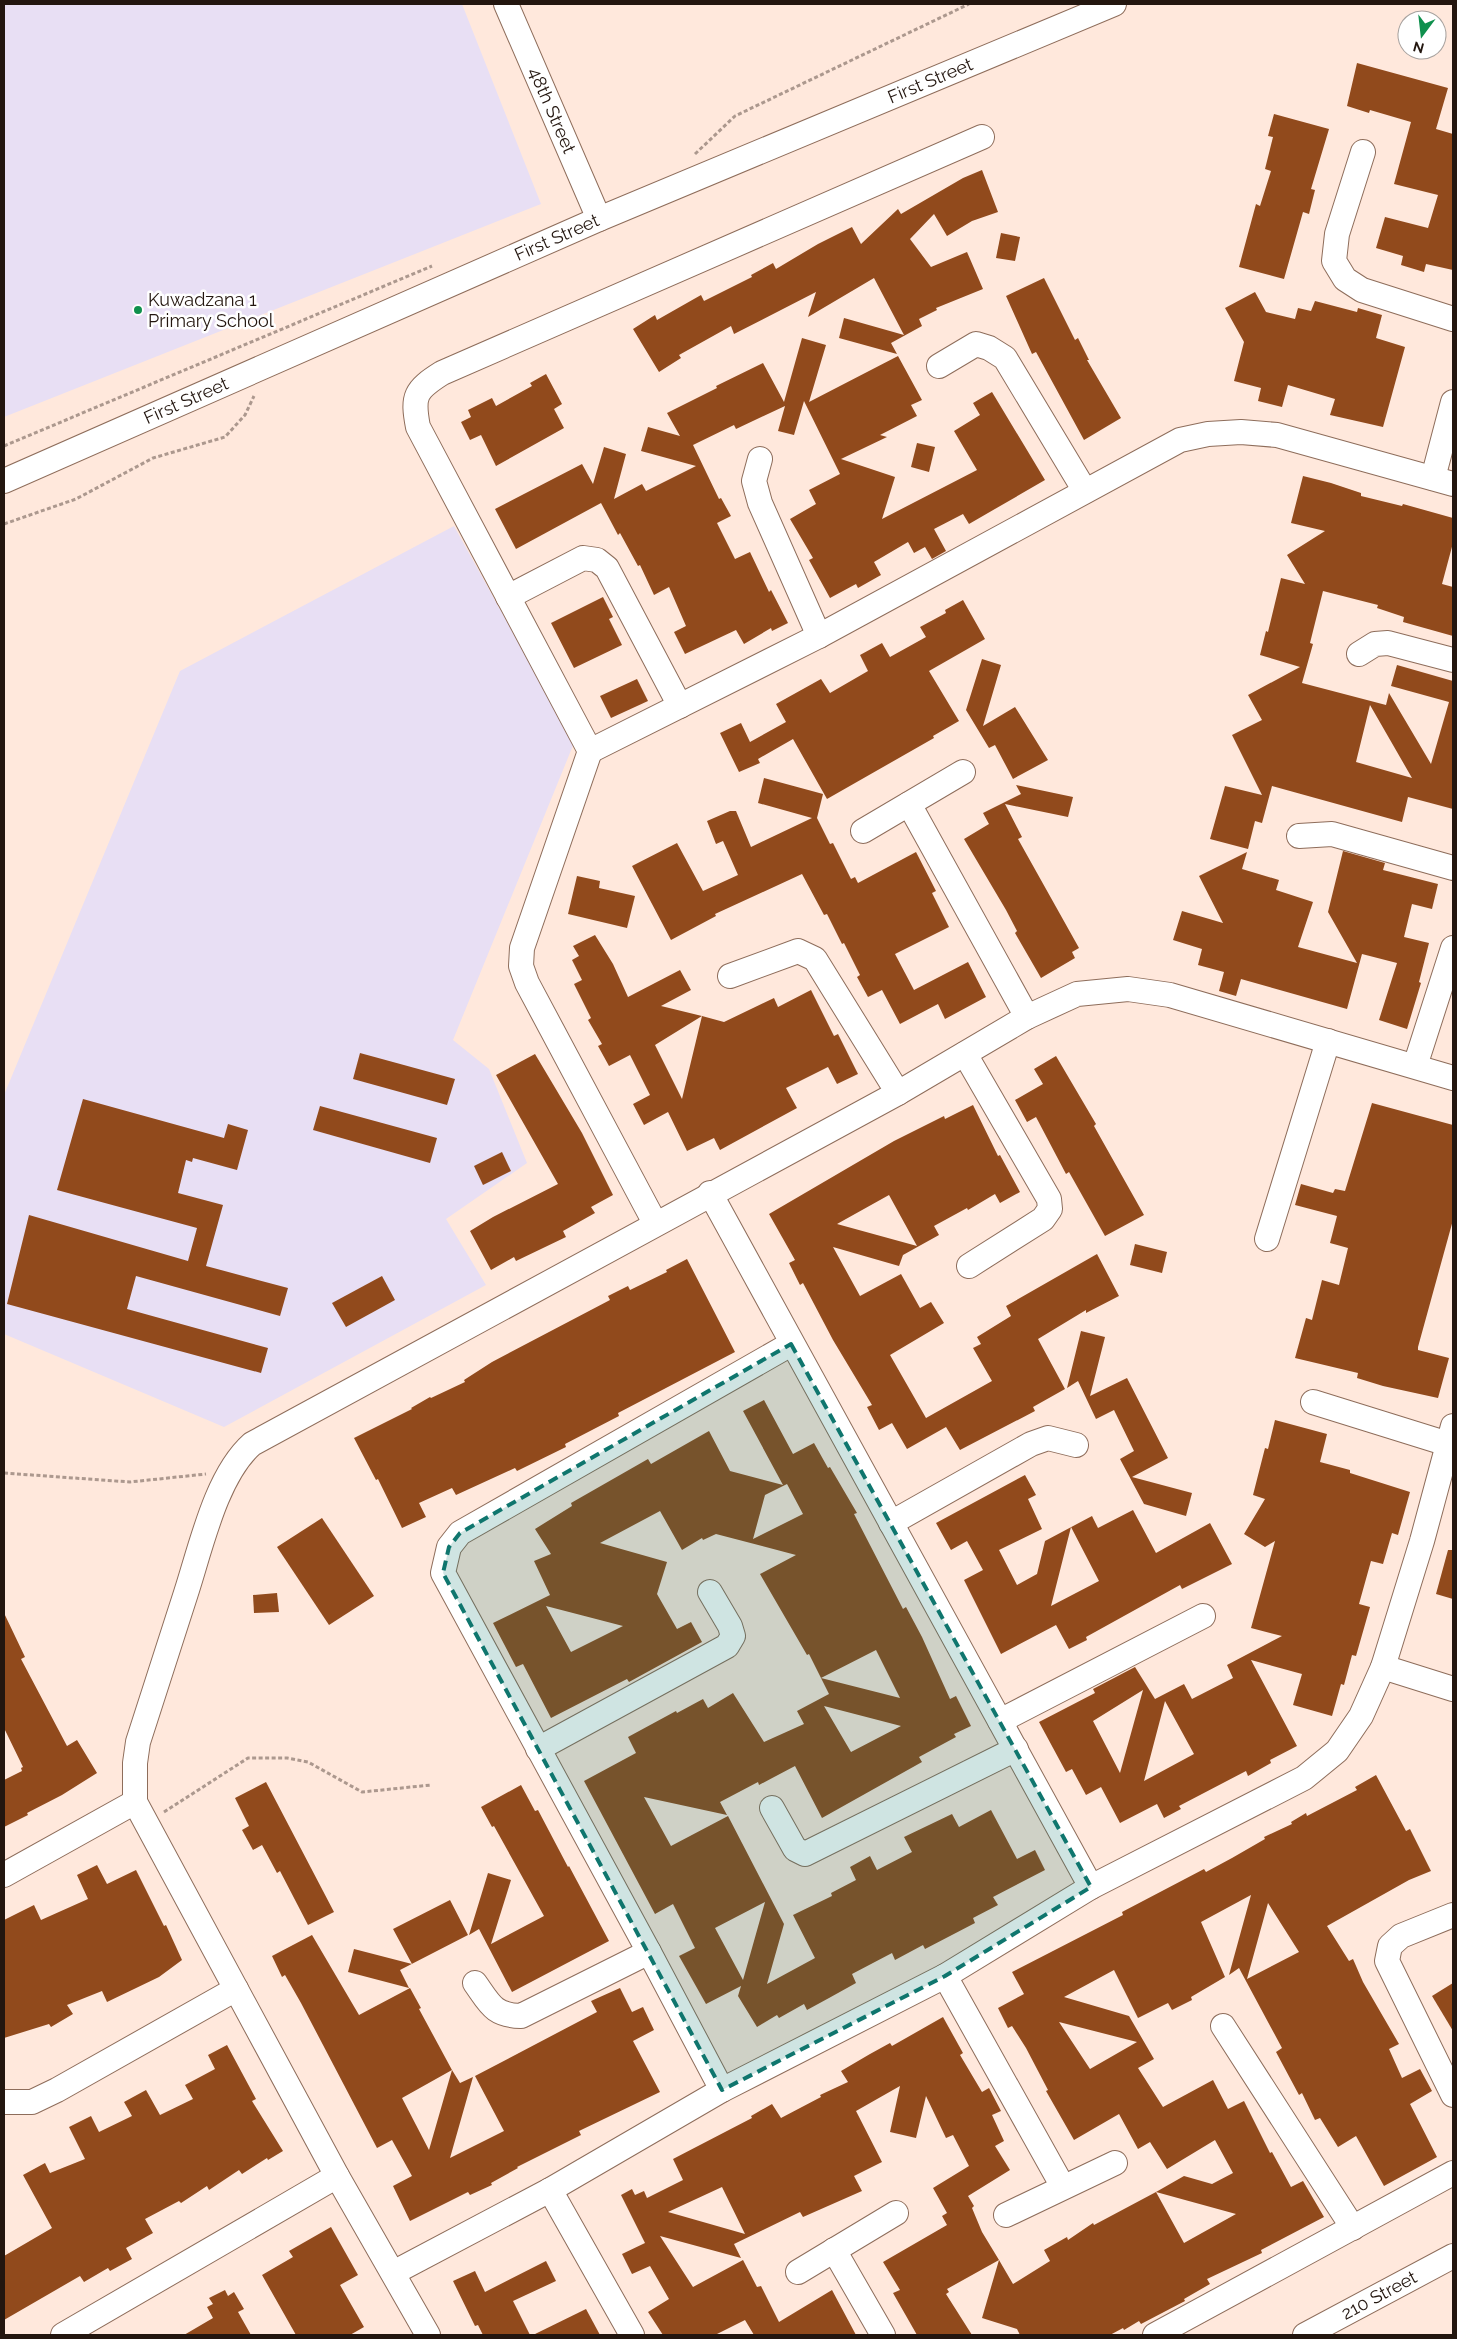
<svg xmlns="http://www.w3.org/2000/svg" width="1457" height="2339" font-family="Raleway,sans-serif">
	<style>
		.education { fill: #e8dff4 }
		.building { fill: #914a1c; fill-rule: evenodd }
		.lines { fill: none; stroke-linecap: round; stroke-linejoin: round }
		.minor-casing { stroke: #8e6d5b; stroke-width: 26 }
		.path { stroke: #ac988e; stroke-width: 3; stroke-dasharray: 4 2.5; stroke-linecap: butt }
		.minor { stroke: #fff; stroke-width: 24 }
		.marked { fill: #0f766e; fill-opacity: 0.2; stroke: #0f766e; stroke-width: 4; stroke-dasharray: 10 6; stroke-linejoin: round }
		.poi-dot { fill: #0f904d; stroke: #fff; stroke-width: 2 }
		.labels { text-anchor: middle; stroke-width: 5; stroke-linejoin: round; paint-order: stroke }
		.street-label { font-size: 18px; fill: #23160f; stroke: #fff }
		.poi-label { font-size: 18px; fill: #23160f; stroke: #fff; text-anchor: start }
	</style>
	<rect width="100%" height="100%" fill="#ffe8dc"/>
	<g class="education">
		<path d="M4,4h458l79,200 -537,213z"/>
		<path d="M454,526l120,217 -121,297 36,29 38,94 -81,56 40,66 -262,142 -220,-93v-239l176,-424z"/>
	</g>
	<g class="building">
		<path d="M1357,63l91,25 -12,41 17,5v136l-27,-6 -2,8 -23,-7 2,-9 -27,-8 9,-31 43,11 10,-33 -44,-11 17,-62 -41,-12 -1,3 -22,-7z"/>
		<path d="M1274,114l55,15 -18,60 4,1 -6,24 -6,-2 -19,67 -45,-12 17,-63 4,2 11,-35 -6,-2 8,-32 -5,-1z"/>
		<path d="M982,170l16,42 -26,9 -25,15 -13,-22 -24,25 21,28 36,-15 16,37 -47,19 1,2 -18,9 3,7 -31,17 6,11 -58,-16 5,-20 60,17 -30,-57 -66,39 8,-25 -82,42 -3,-8 -52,29 2,3 -22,14 -26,-43 22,-14 2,5 44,-25 3,6 48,-24 -1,-2 22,-12 3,6 42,-25 34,-17 9,17 37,-35 3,5 62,-36z"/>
		<path d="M1001,233l19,4 -5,24 -19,-3z"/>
		<path d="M1044,278l31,62 3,-2 11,22h-2l34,58 -37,22 -48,-88 -4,2 -26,-58z"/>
		<path d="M1255,292l11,20 29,7 3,-11 13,3 4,-10 42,11 1,-4 24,7 -6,23 29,9 -22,80 -53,-12 5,-16 -47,-14 -6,22 -24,-6 3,-13 -27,-7 10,-39 -19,-34z"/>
		<path d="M802,338l24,7 -17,57 89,-46 24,44 -11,5 6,11 -37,19 7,2 -46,22 54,18 -13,42 95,-49 -23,-39 26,-16 -7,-12 19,-11 53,88 -76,44 -6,-10 -29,15 12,22 -14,8 -7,-12 -11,6 -6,-11 -34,20 7,13 -23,13 -2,-4 -26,14 -21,-38 4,-2 -23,-39 26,-15 -7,-14 31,-16 -36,-73 -10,34 -16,-4 7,-25 -49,23 -2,-4 -41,20 26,54 2,-1 10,18 -14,7 18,36 15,-7 19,40 2,-2 17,33 -16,8 -1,-3 -27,16 -8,-14 -51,24 -11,-22 12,-6 -17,-39 -15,8 -14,-30 -2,1 -18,-33 -2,2 -17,-32 -85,46 -21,-40 87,-45 11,20 11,-37 22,7 -12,45 28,-15 4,7 50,-25 -55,-15 7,-24 32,9 -13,-23 50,-25 -1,-2 47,-23 21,39z"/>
		<path d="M546,374l16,30 -8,5 10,19 -68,38 -15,-31 -11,5 -9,-18 10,-5 -3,-7 24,-12 4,8 36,-20 -2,-3z"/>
		<path d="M917,443l18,4 -6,25 -18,-5z"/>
		<path d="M1303,476l28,7 30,10v3l41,10 1,-2 50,14v25l-11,41 11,3v49l-50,-14 1,-5 -27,-9 1,-3 -55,-14 -13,52 3,1 -11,39 84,22 3,-12 42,71 18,-62 -58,-16 6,-21 56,16v128l-45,-12 -6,25 -130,-36 -10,37 -7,-2 -7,28 -38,-10 15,-53 37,9 -30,-60 30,-15 -14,-25 52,-28 -40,-12 6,-24 2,1 13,-54 24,6 -18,-29 38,-24 -34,-8zM1370,705l42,73 -56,-16z"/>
		<path d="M603,597l10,20 -4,2 13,26 -48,23 -23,-45z"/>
		<path d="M963,600l22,39 -56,32 30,50 -26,15 1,2 -107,61 -34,-60 -35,20 2,4 -21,9 -19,-39 21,-10 9,19 36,-20 -10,-18 45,-25 9,14 38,-22 -8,-16 22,-12 8,14 36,-20 -6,-10 26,-14 -1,-3z"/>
		<path d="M982,659l19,6 -18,61 32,-19 33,53 -35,19 -18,-34 -6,3 -23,-38z"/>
		<path d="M637,679l11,22 -37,17 -11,-22z"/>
		<path d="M764,778l59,16 -6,24 13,26 3,-1 18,36 4,-2 3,6 58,-31 20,39 -4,2 17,34 -54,27 19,36 54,-28 18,35 -41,22 -7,-15 -38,20 -18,-34 -14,7 -11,-20 3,-2 -16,-32 -2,1 -15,-30 -3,1 -22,-41 -87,40 1,2 -45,24 -39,-74 45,-23 26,48 35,-16 -15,-34 -7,3 -9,-23 23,-10h6l15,36 61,-29 -54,-15z"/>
		<path d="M1016,785l57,12 -5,20 -63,-13 17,33 -4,2 61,109 -7,4 3,6 -34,20 -26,-45 2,-2 -11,-21 -42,-71 25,-15 -6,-11 38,-19z"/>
		<path d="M1343,851l42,12 -2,7 55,14 -6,25 -20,-5 -8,33 25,6 -10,39 2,1 -14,46 -28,-9 18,-57 -35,-9 -15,55 -106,-30 -5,17 -17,-5 5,-19 -26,-7 4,-16 -29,-9 9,-29 41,12 -24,-47 48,-24 -5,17 37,11 -3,10 37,12 -15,45 59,16 -29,-51z"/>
		<path d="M577,876l23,5 -1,7 36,8 -8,32 -59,-14z"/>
		<path d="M595,935l18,29 15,33 52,-27 11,20 -30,16 41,10 -47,29 27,54 20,-83 22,6 50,-24 4,9 33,-17 23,46 4,-2 20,40 -21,10 -9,-17 -42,21 11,20 -77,42 -6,-12 -27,13 -19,-39 -24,13 -11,-21 17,-9 -20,-40 -21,11 -11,-20 4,-2 -14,-24 3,-2 -17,-34 8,-4 -10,-20 7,-4 -6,-10z"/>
		<path d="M360,1053l95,26 -8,26 -94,-26z"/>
		<path d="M535,1054l47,79 31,62 -22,12 4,6 -32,18 3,6 -50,24 -2,-4 -23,13 -21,-39 23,-14 65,-33 -62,-109z"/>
		<path d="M1056,1056l40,68 -2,2 50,89 -39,21 -36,-64 -3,2 -30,-57 -9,5 -12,-22 28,-16 -9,-15z"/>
		<path d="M83,1099l141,39 4,-14 20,6 -11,40 -44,-12 -1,4 -6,-2 -8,33 45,12 -17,61 82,22 -8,28 -144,-40 -9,33 141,39 -7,25 -254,-69 22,-89 159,46 9,-33 -140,-38z"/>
		<path d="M1372,1103l81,22v95l-35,127v3l31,8 -11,40 -55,-12 -26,-8 1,-5 -63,-15 11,-40 6,2 10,-40 17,5 9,-37 -18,-5 7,-27 -42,-11 6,-21 32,9 2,-4 10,2z"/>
		<path d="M973,1105l25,51 2,-1 20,37 -20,11 -5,-9 -27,16 -1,-2 -33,18 5,9 -36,20 -4,11 -66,-19 27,49 41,-22 19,34 11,-6 13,21 -54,32 36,63 66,-37 -19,-33 8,-4 -4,-7 34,-21 -5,-10 91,-52 22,42 -33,17v-3l-48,29 27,50 -32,18 2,4 -75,39 -14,-23 -39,22 -15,-26 -13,7 -12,-23 5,-2 -39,-65 -30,-57 -3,2 -11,-22 6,-3 -26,-46 125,-73 50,-25 1,3zM889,1195l28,51 -80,-22z"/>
		<path d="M320,1106l117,32 -7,25 -117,-33z"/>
		<path d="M502,1152l9,19 -28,14 -9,-19z"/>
		<path d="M1135,1244l32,8 -5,21 -32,-8z"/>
		<path d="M687,1259l48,93 -117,61 1,3 -54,28 1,3 -49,24 -2,-3 -59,27 -4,-7 -33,15 7,14 -24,11 -24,-49 -2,1 -22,-42 58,-29 -1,-1 19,-11 1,1 34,-16 -1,-2 28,-18 118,-62 -2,-4 20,-10 2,4 37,-18 -1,-2z"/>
		<path d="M382,1276l13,24 -49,27 -14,-24z"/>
		<path d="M1081,1331l24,6 -15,59 37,-18 41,80 -36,19 60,16 -6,23 -42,-12 -24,-45 14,-8 -20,-41 -18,9 -18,-38 -11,7z"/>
		<path d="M764,1400l29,54 21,-11 14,25 2,-1 27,46 -3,1 49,95 3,-2 16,30 28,62 6,-3 15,30 -17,8 2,3 -37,20 3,5 -100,56 -27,-52 -36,19 -1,-3 -38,20 7,13 -83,-18 27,49 57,-30 56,108 -17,60 48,-26 -22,-43 39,-19 -1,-3 25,-13 -6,-13 20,-11 7,14 35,-18 -8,-15 48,-23 7,13 32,-17 26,49 18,-9 10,20 -52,27 5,8 -25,13 2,5 -50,26 -2,-4 -28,15 -3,-7 -40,21 4,9 -27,15 -22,12 -3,-6 -25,14 -2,-3 -20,12 -19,-31 3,-10 -35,18 -27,-48 16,-8 -22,-44 -18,10 -71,-133 52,-28 -8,-16 48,-26 1,2 26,-14 5,9 25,-15 31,49 40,-18 -7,-13 32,-17 -20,-40 -2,1 -47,-81 36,-19 -80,-21 -13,6 -1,-2 -20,12 -22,-39 -60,32 67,19 -10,32 20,35 14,-7 11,20 -73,40 -2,-3 -76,39 -28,-54 -7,3 -23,-44 57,-28 -16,-34 17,-7 -16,-25 37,-23 -1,-3 77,-44 3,5 58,-33 21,40 53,14 -40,-74zM787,1484l16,30 -50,25 12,-44zM546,1606l77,20 -52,26zM876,1650l24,48 -79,-20zM824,1706l77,20 -50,26zM765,1902l-22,78 -28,-52z"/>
		<path d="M1275,1420l52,14 -7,28 30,8v3l60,19 -12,43 -6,-2 -9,31 -12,-3 -12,43 11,3 -14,49 -4,-1 -8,30 -3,-1 -9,32 -39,-11 9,-31 -51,-14 46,86 -27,14 1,3 -23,13 -2,-5 -67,35 2,3 -17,9 -7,-14 -37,19 -19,-36 -15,8 -14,-26 -6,3 -27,-50 56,-29 -2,-4 42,-22 20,32 29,-15 8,15 41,-21 -6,-13 55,-29 -31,-8 24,-87 -10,6 -21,-13 21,-35 -12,-4 12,-47 3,1zM1143,1690l-23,83 -27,-52zM1165,1701l29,53 -50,27z"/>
		<path d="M1025,1475l11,20 -8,4 14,30 -43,21 18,35 20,-11 8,-33 47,-25 6,12 35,-18 23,43 54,-30 22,41 -50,25 -2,-4 -94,52 1,3 -18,9 -13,-24 -55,29 -37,-74 19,-10 -16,-29 -16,9 -15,-27zM1071,1527l28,54 -48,25z"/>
		<path d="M322,1518l52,78 -45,29 -52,-78z"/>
		<path d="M1448,1550h5v49l-17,-5z"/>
		<path d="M277,1593l2,19 -25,1 -1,-18z"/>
		<path d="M4,1613l21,44 -4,2 46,87 10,-6 20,33 -35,22 -35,18 1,2 -24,12v-47l18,-9 -1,-3 2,-1 -19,-39z"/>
		<path d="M1376,1775l30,56 4,-2 21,42 -22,9 -82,46 22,35 4,-2 10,23 36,62 -10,5 13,29 18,-9 12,22 -22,13 27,53 -53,29 -28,-50 -18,11 -18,-29 -5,2 -13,-27 -3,2 -23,-43 6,-4 -43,-80 -10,7 22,-80 -50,27 24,55 -34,20 1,3 -20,10 -4,-7 -30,15 -24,-48 -50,27 65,19 25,43 -16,9 25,39 50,-27 15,29 16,-8 26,52 2,-1 19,35 12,-6 21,36 -63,33 1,3 -55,26 3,5 -26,15 1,2 -44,23 -2,-3 -15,9 -1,-2 -13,7h-90l-3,-6 -35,-11 17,-58 14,24 37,-23 -6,-11 23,-13 1,3 25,-17 1,2 62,-33 28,51 52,-29 -80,-22 28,-16 28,8 21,-11 -18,-33 -48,29 -17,-27 -12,7 -19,-35 -45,26 -28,-49 2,-1 -22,-42 -14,-22 -4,2 -10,-20 26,-14 -12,-22 111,-57 -1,-3 82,-43 2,3 26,-14 33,-19 -1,-2 28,-13 -1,-2 15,-9 1,3 50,-26 -2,-3zM1268,1903l31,49 -52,27zM1059,2022l78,20 -47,27z"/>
		<path d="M266,1782l68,130 -26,13 -28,-54 -3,2 -15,-28 -9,5 -11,-20 7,-4 -14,-28z"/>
		<path d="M521,1785l14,26 3,-1 30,57 1,-1 40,75 -97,51 -33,-63 -10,6 19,-62 23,7 -20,64 53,-28 -50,-90 -2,1 -11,-20z"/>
		<path d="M97,1865l10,19 29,-14 28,56 2,-1 16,35 -23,17 -52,25 -5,-11 -35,14 6,9 -22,13 -2,-3 -45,14v-118l30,-15 7,15 47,-21 -11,-24z"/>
		<path d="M450,1900l18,35 -68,35 9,18 -61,-16 6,-23 58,15 -19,-35z"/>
		<path d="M312,1935l47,80 51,-27 11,20 -2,1 33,61 -50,28 27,52 23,-80 8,13 13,-6 -23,81 54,-27 -29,-55 122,-64 -6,-11 29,-13 12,24 11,-5 11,23 -21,11 27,51 -81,39 2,4 -64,32 1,1 -27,15 1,2 -22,10 -2,-3 -58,29 -17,-35 19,-10 -20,-36 -15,8 -76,-145 -16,-28 -3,2 -10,-21z"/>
		<path d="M1453,1983v48l-21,-35z"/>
		<path d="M943,2017l20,36 -3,2 22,37 7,-4 12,23 -9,4 12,26 -9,5 15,24 -42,26 6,10 -2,2 10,24 17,28 -52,29 2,3 -3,2 26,41h-55l-24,-42 7,-3 -17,-28 64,-37 -5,-9 5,-3 -14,-25 36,-22 -16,-31 -7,3 -20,-42 -10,42 -26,-6 10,-46 -44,25 26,51 -28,14 8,15 -59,26 -3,-5 -66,32 7,14 -81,-22 33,51 50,-27 14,27 4,-1 18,36 53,-32 24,45h-102l-9,-15 -30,15h-52l-15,-23 21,-13 -19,-33 -18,8 -10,-20 23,-11 -24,-48 11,-6 3,6 9,-4 3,7 36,-18 -10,-21 79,-41 -1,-2 21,-12 9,14 40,-21 -1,-2 28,-13 -7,-11 29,-17 20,-11 2,3zM722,2187l23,47 -77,-22z"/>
		<path d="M227,2045l29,54 -4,2 31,50 -15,9 -1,-2 -25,16 -3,-4 -30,20 -2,-4 -26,17 -2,-2 -34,18 8,14 -27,15 6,11 -22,12 -2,-3 -24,14 -4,-6 -76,44v-64l48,-28 -29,-53 22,-12 5,10 35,-14 -16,-32 22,-11 8,16 33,-16 -8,-14 22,-12 14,25 33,-16 -8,-14 30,-16 -7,-14z"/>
		<path d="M331,2227l27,48 -18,10 24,42 -14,8h-54l-34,-60 31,-18 -4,-6z"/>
		<path d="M546,2261l10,20 -43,20 17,34h-47l-5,-10 -3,1 -22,-45 22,-10 10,21z"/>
		<path d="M225,2290l3,6 6,-4 10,17 -6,3 13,23h-67l29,-17 -6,-11 6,-3 -4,-6z"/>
		<path d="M586,2309l14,26h-67z"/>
	</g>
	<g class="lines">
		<g class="minor-casing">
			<g id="minor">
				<path id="s1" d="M506,4l93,215"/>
				<path d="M982,137l-540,236c-27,17 -30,23 -24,54l172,324 229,-115 361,-196 28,-6 33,-2 36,3 176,49"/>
				<path d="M1363,152l-26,82 -3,27 11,18 17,11 91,29"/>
				<path d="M939,366l37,-22 13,4 16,10 80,133"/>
				<path d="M760,459l-6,22 6,22 59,133"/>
				<path d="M1433,478l20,-76"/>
				<path id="s2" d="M4,481l595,-262 515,-215"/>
				<path d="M508,597l75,-39 14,2 10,8 73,138"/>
				<path d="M1359,654l16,-10 13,-1 65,17"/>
				<path d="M590,751l-68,197 -1,18 6,17 128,240"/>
				<path d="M909,804l118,213"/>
				<path d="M863,831l100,-59"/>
				<path d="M1299,836l33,-2 121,34"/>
				<path d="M730,976l68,-25 17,8 83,134"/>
				<path d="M965,1054l84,145 1,10 -7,10 -74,47"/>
				<path d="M1415,1066l38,-118"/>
				<path d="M710,1193l381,694"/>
				<path d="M1267,1239l61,-198"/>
				<path d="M1313,1402l135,42"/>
				<path d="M891,1523l140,-79 17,-6 28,7"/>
				<path d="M1383,1667l70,22"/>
				<path d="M1000,1721l203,-105"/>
				<path d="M538,1749l189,-103 6,-10 -3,-10 -20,-34"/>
				<path d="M135,1802v-39l3,-21c16,-50 32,-99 48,-149 15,-46 30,-117 66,-149l646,-351 129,-76 50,-23 51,-5 42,6 283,83"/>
				<path d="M772,1808l23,41 10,5 211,-105"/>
				<path d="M4,1875l131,-73 202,374 91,159"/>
				<path d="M1453,1915l-52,21 -11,10 -3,15 66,134"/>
				<path d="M945,1976l118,211"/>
				<path d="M475,1983c15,21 18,32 46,33l128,-64"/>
				<path d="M1223,2026l130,202"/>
				<path d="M722,2090l-73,-138 -206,-379 6,-26 11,-14 331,-189"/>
				<path d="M4,2102h28l25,-12 179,-101"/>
				<path d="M550,2190l82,145"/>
				<path d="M1006,2215l109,-52"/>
				<path d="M834,2250l49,85"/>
				<path d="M798,2272l98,-59"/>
				<path d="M393,2273l157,-83 172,-100 223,-114 146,-89 213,-109 33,-27 24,-35 22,-49 39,-126 31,-115"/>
				<path d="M63,2335l274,-159"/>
				<path d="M1155,2335l298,-162"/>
				<path id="s3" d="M1305,2335l148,-79"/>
			</g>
		</g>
		<g class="path">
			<path d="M695,154l40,-38 234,-112"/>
			<path d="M4,446l428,-180"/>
			<path d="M4,524l72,-25 77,-41 72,-21 20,-22 9,-19"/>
			<path d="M4,1473l126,9 76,-8"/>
			<path d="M164,1812l84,-54h39l21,4 54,30 69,-7"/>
		</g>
		<use href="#minor" class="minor"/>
	</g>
	<path class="marked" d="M791,1344l300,543 -146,89 -223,114 -279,-517 6,-26 11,-14z"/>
	<circle class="poi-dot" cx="138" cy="310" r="5"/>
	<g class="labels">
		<g class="street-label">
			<text dy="6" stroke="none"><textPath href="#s2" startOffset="1009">First Street</textPath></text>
			<text dy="6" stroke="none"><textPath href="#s1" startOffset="116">48th Street</textPath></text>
			<text dy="6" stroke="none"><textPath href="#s2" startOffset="604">First Street</textPath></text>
			<text dy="6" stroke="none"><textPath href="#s2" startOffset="199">First Street</textPath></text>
			<text dy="6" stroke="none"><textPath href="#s3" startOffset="84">210 Street</textPath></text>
		</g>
		<g class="poi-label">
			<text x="148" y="306">Kuwadzana 1<tspan x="148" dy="21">Primary School</tspan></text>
		</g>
	</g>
	<rect width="1457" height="2339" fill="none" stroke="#23160f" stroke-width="10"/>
	<g transform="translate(1422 35) rotate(195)"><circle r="24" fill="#ffffff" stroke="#a7a29f"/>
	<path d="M0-4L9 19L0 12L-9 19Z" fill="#0f904d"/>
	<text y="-8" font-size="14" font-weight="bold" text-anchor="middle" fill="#23160f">N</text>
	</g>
</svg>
